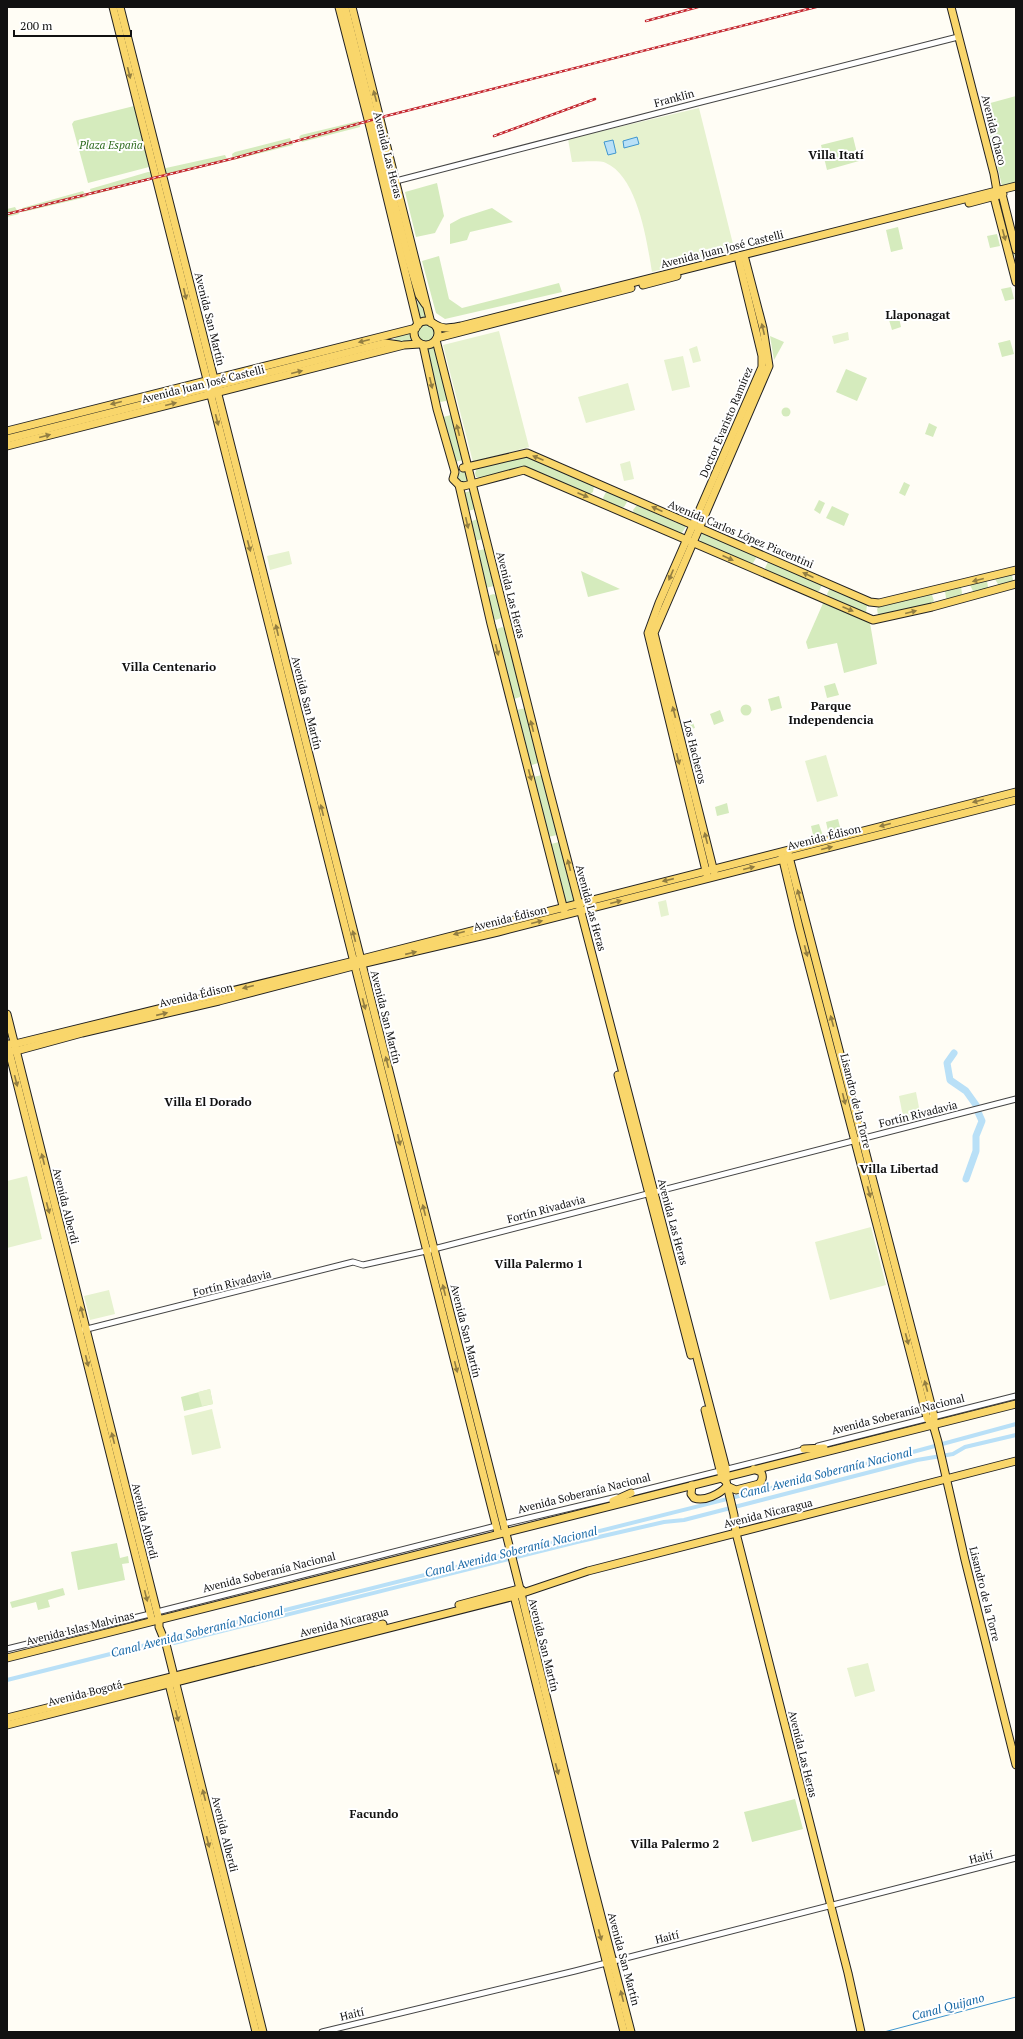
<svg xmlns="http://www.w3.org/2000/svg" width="1023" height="2039" font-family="'PT Serif',serif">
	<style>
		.green { fill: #d5ebbd }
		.pitch { fill: #e6f2cf }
		.water { fill: #b9e0f7; stroke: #3f96cf }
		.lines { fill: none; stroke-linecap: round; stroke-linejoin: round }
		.stream { stroke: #3f96cf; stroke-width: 1 }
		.canal { stroke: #b9e0f7; stroke-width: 4 }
		.river { stroke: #b9e0f7; stroke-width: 7 }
		.minor-casing { stroke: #444; stroke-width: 7 }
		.major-casing { stroke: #222; stroke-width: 9 }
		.minor { stroke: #fff; stroke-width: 5 }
		.major { stroke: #f9d66b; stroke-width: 7 }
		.rail-casing { stroke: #c4262e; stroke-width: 2.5 }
		.rail { stroke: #fff; stroke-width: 1; stroke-dasharray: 3; stroke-linecap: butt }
		.oneway { fill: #917d42 }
		.labels { text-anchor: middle; stroke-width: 4; stroke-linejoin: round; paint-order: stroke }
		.street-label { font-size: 11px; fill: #111; stroke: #fff }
		.park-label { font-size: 11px; font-style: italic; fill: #2f6b1f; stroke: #fff }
		.neighbourhood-label { font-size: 12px; font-weight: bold; fill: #111; stroke: #fff }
		.water-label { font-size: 12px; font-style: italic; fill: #1768a6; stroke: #fff }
	</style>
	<rect width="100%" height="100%" fill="#fffdf5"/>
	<g class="green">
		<path d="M1016,96v86l-14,4 -19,-81z"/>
		<path d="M134,106l15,61 -61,16 -16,-59 2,-3z"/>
		<path d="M359,121l1,6 -58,15 -3,-5 2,-2z"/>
		<path d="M853,137l6,24 -32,9 -6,-25z"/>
		<path d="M290,138l3,7 -60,15 -1,-6 3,-2z"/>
		<path d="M225,155l3,6 -63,15 -1,-5 2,-3z"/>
		<path d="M148,172h3l2,7 -61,16 -2,-6z"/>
		<path d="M437,183l7,33 -9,17 -19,4 -11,-45z"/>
		<path d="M83,191l4,6 -64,15 -1,-4z"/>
		<path d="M1001,203l14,53 -4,1 -14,-53z"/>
		<path d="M15,207l4,7 -12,3v-8z"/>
		<path d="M492,208l21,14 -43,10 -3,8 -17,4v-20l11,-6z"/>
		<path d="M898,227l5,22 -12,3 -5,-22z"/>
		<path d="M997,234l3,12 -10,2 -3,-12z"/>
		<path d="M439,256l10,43 13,9 97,-25 3,9 -117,27 -9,-6 -14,-52z"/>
		<path d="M1011,287l3,12 -9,2 -4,-12z"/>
		<path d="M418,299l7,10 2,9 -7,1 -3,-10z"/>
		<path d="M899,318l2,9 -9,3 -3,-10z"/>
		<circle cx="426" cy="334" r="10"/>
		<path d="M410,333l1,8 -9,2 -12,-1 10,-7z"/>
		<path d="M770,336l14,6 -10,18z"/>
		<path d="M1010,340l4,14 -12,3 -4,-14z"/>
		<path d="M435,346l13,51 -2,4 -6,1 -3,-2 -12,-51z"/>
		<path d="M846,369l21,9 -10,23 -21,-9z"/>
		<circle cx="786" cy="412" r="4.5"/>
		<path d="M451,415l12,45 -8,2 -12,-45z"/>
		<path d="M929,423l8,4 -4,10 -8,-3z"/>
		<path d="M529,456l65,30 -1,6 -4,3 -64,-27 -43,10 -6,-1 -1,-4 2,-5z"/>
		<circle cx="463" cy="477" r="5.5"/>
		<path d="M904,482l6,3 -5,11 -6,-3z"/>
		<path d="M471,491l5,18 -9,2 -5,-18z"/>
		<path d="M609,491l15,6 3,5 -3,5 -3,1 -16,-6 -2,-4 3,-6z"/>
		<path d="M819,500l6,3 -5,11 -6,-4z"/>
		<path d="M637,505l40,18 3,-1 6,5 -5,7 -47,-20 -1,-4z"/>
		<path d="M832,506l17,8 -5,12 -18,-8z"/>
		<path d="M478,519l5,20 -9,2 -5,-19z"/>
		<path d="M705,532l49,22 2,4 -3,5h-4l-48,-20 -1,-4 2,-6z"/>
		<path d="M485,549l9,37 -9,2 -9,-37z"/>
		<path d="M770,561l52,24 -3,6h-4l-49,-21 -1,-2 3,-6z"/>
		<path d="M581,571l39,18 -32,8z"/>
		<path d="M1009,573l3,2 1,5 -1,3 -13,3 -4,-7 3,-3z"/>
		<path d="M984,580l3,1 1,6 -1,3 -13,3 -4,-8 3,-3z"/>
		<path d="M958,586l3,1 1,6 -1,3 -13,3 -2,-1 -1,-7 2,-2z"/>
		<path d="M830,588l35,15 2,2 -1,8 -37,-15 -2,-4z"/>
		<path d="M494,594l3,2 5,19 -1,3 -5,2 -3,-2 -5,-20 2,-3z"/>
		<path d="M929,594l3,1 2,6 -2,2 -51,13 -3,-1 -1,-6 3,-4z"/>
		<path d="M824,601l46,22 7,41 -33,9 -7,-30 -29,6 -2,-7z"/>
		<path d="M502,627l4,2 16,64 -2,4 -6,2 -3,-3 -16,-63 2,-4z"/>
		<path d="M835,683l4,12 -12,3 -3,-12z"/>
		<path d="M779,696l3,12 -11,3 -3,-12z"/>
		<circle cx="746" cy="710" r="5.5"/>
		<path d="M526,708l13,51 -1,4 -6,2 -2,-2 -14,-53z"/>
		<path d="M720,710l4,11 -10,4 -4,-11z"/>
		<path d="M692,720l3,8 -12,3 -2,-8z"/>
		<path d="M542,775l15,60 -9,2 -15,-60z"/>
		<path d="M727,803l2,10 -12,3 -2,-9z"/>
		<path d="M838,819l3,12 -12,4 -3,-13z"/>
		<path d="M819,824l4,12 -9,3 -3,-13z"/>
		<path d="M559,842l15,60 -8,3 -15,-61z"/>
		<path d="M210,1389l3,15 -29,7 -3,-14z"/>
		<path d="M117,1543l3,15 8,-2 1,7 -7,1 3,16 -47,10 -7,-38z"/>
		<path d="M63,1588l2,7 -17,5 2,7 -12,3 -2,-8 -24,6 -2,-6z"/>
		<path d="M795,1799l8,30 -51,13 -8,-30z"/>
	</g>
	<g class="pitch">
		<path d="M699,108l35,140 -82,24c-5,-30 -14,-95 -46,-109 -6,-3 -26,-1 -34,-1l-4,-23z"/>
		<path d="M499,331l30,116 -56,15 -30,-117z"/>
		<path d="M848,332l1,8 -15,4 -2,-8z"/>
		<path d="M697,346l4,15 -8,2 -4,-14z"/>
		<path d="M683,356l7,31 -18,4 -8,-31z"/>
		<path d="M628,383l7,27 -49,13 -8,-26z"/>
		<path d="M630,461l4,18 -10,2 -4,-17z"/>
		<path d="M289,551l3,13 -22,6 -3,-14z"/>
		<path d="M826,755l12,41 -21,6 -12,-41z"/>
		<path d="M666,900l3,15 -8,2 -3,-15z"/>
		<path d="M916,1092l5,26 -17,4 -5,-26z"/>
		<path d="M27,1176l15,63 -35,9v-67z"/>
		<path d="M871,1227l15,58 -56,15 -15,-58z"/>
		<path d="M109,1290l6,24 -25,6 -6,-24z"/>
		<path d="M210,1389l3,15 -11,2 -4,-14z"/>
		<path d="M212,1409l9,39 -29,7 -8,-39z"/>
		<path d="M868,1663l7,28 -20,6 -8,-29z"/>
	</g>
	<g class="water">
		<path d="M637,137l2,7 -15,4 -1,-7z"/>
		<path d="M613,140l3,13 -8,2 -4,-13z"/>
	</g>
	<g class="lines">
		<path class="stream" d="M884,2032l132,-35"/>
		<g class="canal">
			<path d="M169,1639l5,4 403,-101 87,-20 20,-2 233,-60 36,-6 12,-7 51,-12"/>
			<path d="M7,1680l891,-224 118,-32"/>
		</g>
		<g class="river">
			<path d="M954,1053l-7,10 3,17 16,11 10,14"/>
			<path d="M966,1179l10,-28v-15l6,-15 -4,-9"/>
		</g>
		<g class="minor-casing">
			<g id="minor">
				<path d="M396,181l305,-79 257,-65"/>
				<path d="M83,1330l270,-68 10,3 63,-14 590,-152"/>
				<path d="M818,1446l198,-50"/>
				<path d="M628,1494l179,-45"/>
				<path d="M503,1524l114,-27"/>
				<path d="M157,1612l339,-86"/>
				<path d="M7,1649l143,-35"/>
				<path d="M322,2032l253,-61 441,-113"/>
			</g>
		</g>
		<g class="major-casing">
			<g id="major">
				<path d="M113,7l385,1526"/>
				<path d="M120,7l399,1578 65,265 47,182"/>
				<path d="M339,7l31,120 48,198"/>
				<path d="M345,7l64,254 10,34 6,9"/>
				<path d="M352,7l79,316"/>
				<path d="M951,7l43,167 3,17 -3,6 22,85"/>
				<path d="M1001,190l15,60"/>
				<path d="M969,203l34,-9"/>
				<path d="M643,285l34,-9"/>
				<circle cx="426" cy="333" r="12"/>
				<path d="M434,324c9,6 16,4 27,2l555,-140"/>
				<path d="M437,338l194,-50"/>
				<path d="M436,340l108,430 182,699v12l8,34 2,18 112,440 13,59"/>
				<path d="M423,345l14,64 18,63 -2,7 6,6 5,1 60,-16 349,150 59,-13 84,-23"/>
				<path d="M7,431l409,-103"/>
				<path d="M7,439l378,-96 14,2"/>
				<path d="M7,446l397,-101 16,-1"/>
				<path d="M463,468l64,-15 343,149 9,1 137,-33"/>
				<path d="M459,485l32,139 73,286"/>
				<path d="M788,853l146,563v12"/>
				<path d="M782,856l17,71 120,459 8,32 7,10 4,14 27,118 51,205"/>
				<path d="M714,872l-60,-239 115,-267 -6,-38 -18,-69 -5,-3"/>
				<path d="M707,875l-59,-242 11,-30 103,-236v-11l-23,-95"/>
				<path d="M7,1014l152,606v7l7,17 97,388"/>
				<path d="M7,1044h8l339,-83 662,-169"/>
				<path d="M8,1047l144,574"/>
				<path d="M7,1051h9l66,-18 137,-32 142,-37 137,-32 518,-132"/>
				<path d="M618,1075l73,280"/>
				<path d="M705,1410l17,68 2,2"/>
				<path d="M804,1449l20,-1"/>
				<path d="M692,1485l-1,9 3,4c10,4 26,-4 33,-12l9,4 23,-6c4,-4 4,-8 2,-12l-7,-3"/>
				<path d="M613,1501l18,-8"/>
				<path d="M513,1592l111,440"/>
				<path d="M459,1605l60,-16 3,1"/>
				<path d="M7,1658l1009,-254"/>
				<path d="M168,1680l88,352"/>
				<path d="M7,1718l376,-94"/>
				<path d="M7,1725l504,-128 77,-26 428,-110"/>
			</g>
		</g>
		<use href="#minor" class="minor"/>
		<use href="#major" class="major"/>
		<g class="rail-casing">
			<g id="rail">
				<path d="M646,21l52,-14"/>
				<path d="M494,136l101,-37"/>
				<path d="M7,214l228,-56 151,-42 430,-109"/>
			</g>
		</g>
		<use href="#rail" class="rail"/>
	</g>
	<defs><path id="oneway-solid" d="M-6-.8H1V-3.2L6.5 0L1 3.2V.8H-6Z"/></defs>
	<g class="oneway">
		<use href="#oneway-solid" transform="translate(129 73) rotate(76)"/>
		<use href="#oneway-solid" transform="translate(375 96) rotate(-105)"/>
		<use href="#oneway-solid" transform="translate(1004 235) rotate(75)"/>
		<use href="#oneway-solid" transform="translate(185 294) rotate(77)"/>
		<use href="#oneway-solid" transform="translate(763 329) rotate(-103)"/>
		<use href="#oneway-solid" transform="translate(364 341) rotate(166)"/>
		<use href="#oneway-solid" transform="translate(297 372) rotate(-14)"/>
		<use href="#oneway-solid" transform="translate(431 383) rotate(77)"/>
		<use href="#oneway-solid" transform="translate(116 403) rotate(166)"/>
		<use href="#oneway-solid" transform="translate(171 404) rotate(-14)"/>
		<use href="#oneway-solid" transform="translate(217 420) rotate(76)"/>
		<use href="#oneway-solid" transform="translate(458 430) rotate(-104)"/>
		<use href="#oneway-solid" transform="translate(45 436) rotate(-15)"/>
		<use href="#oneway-solid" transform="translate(538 458) rotate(-157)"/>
		<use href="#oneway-solid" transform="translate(583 495) rotate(23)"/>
		<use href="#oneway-solid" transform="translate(657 509) rotate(-156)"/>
		<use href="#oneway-solid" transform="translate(467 523) rotate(77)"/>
		<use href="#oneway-solid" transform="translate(249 546) rotate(75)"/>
		<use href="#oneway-solid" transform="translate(728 558) rotate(24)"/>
		<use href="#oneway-solid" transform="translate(671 575) rotate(113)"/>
		<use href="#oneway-solid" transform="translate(808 575) rotate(-156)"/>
		<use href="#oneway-solid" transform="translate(978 580) rotate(165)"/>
		<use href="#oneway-solid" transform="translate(848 609) rotate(23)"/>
		<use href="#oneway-solid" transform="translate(911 612) rotate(-14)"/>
		<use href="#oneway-solid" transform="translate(277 630) rotate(-103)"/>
		<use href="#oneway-solid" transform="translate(497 650) rotate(76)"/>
		<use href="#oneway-solid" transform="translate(674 712) rotate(-104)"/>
		<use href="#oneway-solid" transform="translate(532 726) rotate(-104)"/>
		<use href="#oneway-solid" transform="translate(678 759) rotate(76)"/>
		<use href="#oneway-solid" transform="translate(530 775) rotate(75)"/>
		<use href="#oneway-solid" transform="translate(978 801) rotate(166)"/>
		<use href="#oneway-solid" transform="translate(322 810) rotate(-104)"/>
		<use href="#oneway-solid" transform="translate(885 825) rotate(166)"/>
		<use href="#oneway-solid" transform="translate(706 838) rotate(-104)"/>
		<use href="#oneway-solid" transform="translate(827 848) rotate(-14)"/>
		<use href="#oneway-solid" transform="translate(569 865) rotate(-104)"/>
		<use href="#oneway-solid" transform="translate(749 868) rotate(-14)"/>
		<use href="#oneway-solid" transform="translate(668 880) rotate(167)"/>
		<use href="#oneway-solid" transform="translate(799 895) rotate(-105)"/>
		<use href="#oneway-solid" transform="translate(616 902) rotate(-15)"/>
		<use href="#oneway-solid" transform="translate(537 922) rotate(-14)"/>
		<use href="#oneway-solid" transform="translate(459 933) rotate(165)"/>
		<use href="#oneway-solid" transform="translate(354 936) rotate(-104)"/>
		<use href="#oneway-solid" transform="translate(806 951) rotate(75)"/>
		<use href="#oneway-solid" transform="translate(411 953) rotate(-13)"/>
		<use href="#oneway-solid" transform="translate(248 987) rotate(166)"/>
		<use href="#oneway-solid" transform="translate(364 1004) rotate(75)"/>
		<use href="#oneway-solid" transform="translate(162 1014) rotate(-13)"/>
		<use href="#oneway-solid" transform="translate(832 1021) rotate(-105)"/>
		<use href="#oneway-solid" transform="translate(387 1062) rotate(-104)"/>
		<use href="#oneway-solid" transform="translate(16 1081) rotate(76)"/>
		<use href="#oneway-solid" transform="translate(844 1099) rotate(76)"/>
		<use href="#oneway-solid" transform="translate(399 1140) rotate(77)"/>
		<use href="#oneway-solid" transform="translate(43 1159) rotate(-104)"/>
		<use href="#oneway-solid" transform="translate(869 1192) rotate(75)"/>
		<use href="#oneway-solid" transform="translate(48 1208) rotate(75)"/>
		<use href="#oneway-solid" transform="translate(424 1210) rotate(-104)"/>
		<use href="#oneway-solid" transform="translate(444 1290) rotate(-104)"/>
		<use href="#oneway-solid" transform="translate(82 1312) rotate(-104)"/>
		<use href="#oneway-solid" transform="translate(907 1339) rotate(75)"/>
		<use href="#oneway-solid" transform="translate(87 1361) rotate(76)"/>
		<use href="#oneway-solid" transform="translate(456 1367) rotate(76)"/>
		<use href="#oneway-solid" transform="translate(926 1386) rotate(-105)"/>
		<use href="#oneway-solid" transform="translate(113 1438) rotate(-104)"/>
		<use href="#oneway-solid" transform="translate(146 1596) rotate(76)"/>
		<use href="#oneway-solid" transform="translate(177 1716) rotate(76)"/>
		<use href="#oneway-solid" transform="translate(557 1769) rotate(75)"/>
		<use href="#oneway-solid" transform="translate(204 1795) rotate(-104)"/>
		<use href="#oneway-solid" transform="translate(208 1842) rotate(76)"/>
		<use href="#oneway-solid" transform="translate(600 1935) rotate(75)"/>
		<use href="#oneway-solid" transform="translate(622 1996) rotate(-104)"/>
	</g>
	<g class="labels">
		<g class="street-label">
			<text transform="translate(674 98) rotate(-15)" y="4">Franklin</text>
			<text transform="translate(994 130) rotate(76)" y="4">Avenida Chaco</text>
			<text transform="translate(388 155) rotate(76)" y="4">Avenida Las Heras</text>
			<text transform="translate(722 249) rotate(-14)" y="4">Avenida Juan José Castelli</text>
			<text transform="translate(210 319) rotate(76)" y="4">Avenida San Martín</text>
			<text transform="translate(203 384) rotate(-14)" y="4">Avenida Juan José Castelli</text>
			<text transform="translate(726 422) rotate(-67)" y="4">Doctor Evaristo Ramírez</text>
			<text transform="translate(741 534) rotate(23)" y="4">Avenida Carlos López Piacentini</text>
			<text transform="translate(511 595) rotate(76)" y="4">Avenida Las Heras</text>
			<text transform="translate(307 703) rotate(76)" y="4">Avenida San Martín</text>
			<text transform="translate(695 752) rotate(76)" y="4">Los Hacheros</text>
			<text transform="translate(824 837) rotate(-14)" y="4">Avenida Édison</text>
			<text transform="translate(591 908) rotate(75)" y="4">Avenida Las Heras</text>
			<text transform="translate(510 918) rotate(-14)" y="4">Avenida Édison</text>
			<text transform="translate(196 995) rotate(-13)" y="4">Avenida Édison</text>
			<text transform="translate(386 1017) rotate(76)" y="4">Avenida San Martín</text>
			<text transform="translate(856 1101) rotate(76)" y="4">Lisandro de la Torre</text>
			<text transform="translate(918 1114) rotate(-14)" y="4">Fortín Rivadavia</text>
			<text transform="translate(66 1206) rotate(76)" y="4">Avenida Alberdi</text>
			<text transform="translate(546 1209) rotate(-15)" y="4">Fortín Rivadavia</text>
			<text transform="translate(673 1222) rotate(75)" y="4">Avenida Las Heras</text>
			<text transform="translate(232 1283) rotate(-14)" y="4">Fortín Rivadavia</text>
			<text transform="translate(466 1331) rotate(76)" y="4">Avenida San Martín</text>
			<text transform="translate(898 1414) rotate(-14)" y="4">Avenida Soberanía Nacional</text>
			<text transform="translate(584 1493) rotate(-14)" y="4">Avenida Soberanía Nacional</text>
			<text transform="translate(768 1513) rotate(-14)" y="4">Avenida Nicaragua</text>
			<text transform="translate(145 1521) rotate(76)" y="4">Avenida Alberdi</text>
			<text transform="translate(269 1572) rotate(-14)" y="4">Avenida Soberanía Nacional</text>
			<text transform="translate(985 1594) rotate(76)" y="4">Lisandro de la Torre</text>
			<text transform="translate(344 1622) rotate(-14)" y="4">Avenida Nicaragua</text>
			<text transform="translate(80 1628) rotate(-14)" y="4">Avenida Islas Malvinas</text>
			<text transform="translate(544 1645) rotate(76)" y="4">Avenida San Martín</text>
			<text transform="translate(85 1693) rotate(-14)" y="4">Avenida Bogotá</text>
			<text transform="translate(803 1754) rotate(76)" y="4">Avenida Las Heras</text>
			<text transform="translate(225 1834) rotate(76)" y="4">Avenida Alberdi</text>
			<text transform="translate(981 1857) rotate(-14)" y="4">Haití</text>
			<text transform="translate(667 1937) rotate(-14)" y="4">Haití</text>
			<text transform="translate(624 1959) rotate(75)" y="4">Avenida San Martín</text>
			<text transform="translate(352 2014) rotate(-13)" y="4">Haití</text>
		</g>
		<g class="park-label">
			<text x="111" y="149">Plaza España</text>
		</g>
		<g class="neighbourhood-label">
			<text x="836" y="159">Villa Itatí</text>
			<text x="918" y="319">Llaponagat</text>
			<text x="169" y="671">Villa Centenario</text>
			<text x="831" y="710">Parque<tspan x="831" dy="14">Independencia</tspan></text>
			<text x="208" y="1106">Villa El Dorado</text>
			<text x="899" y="1173">Villa Libertad</text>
			<text x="539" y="1268">Villa Palermo 1</text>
			<text x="374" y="1818">Facundo</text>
			<text x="675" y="1848">Villa Palermo 2</text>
		</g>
		<g class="water-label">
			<text transform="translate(826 1473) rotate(-14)" y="4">Canal Avenida Soberanía Nacional</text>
			<text transform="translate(511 1552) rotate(-14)" y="4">Canal Avenida Soberanía Nacional</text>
			<text transform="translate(197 1632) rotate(-14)" y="4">Canal Avenida Soberanía Nacional</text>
			<text transform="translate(948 2007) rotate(-15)" y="4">Canal Quijano</text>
		</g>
	</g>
	<rect width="1023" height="2039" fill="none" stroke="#111111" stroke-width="16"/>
	<path d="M14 30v6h117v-6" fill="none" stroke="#111111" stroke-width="2"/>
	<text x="20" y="30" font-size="12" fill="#111111" stroke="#ffffff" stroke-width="3" paint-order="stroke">200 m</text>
</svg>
